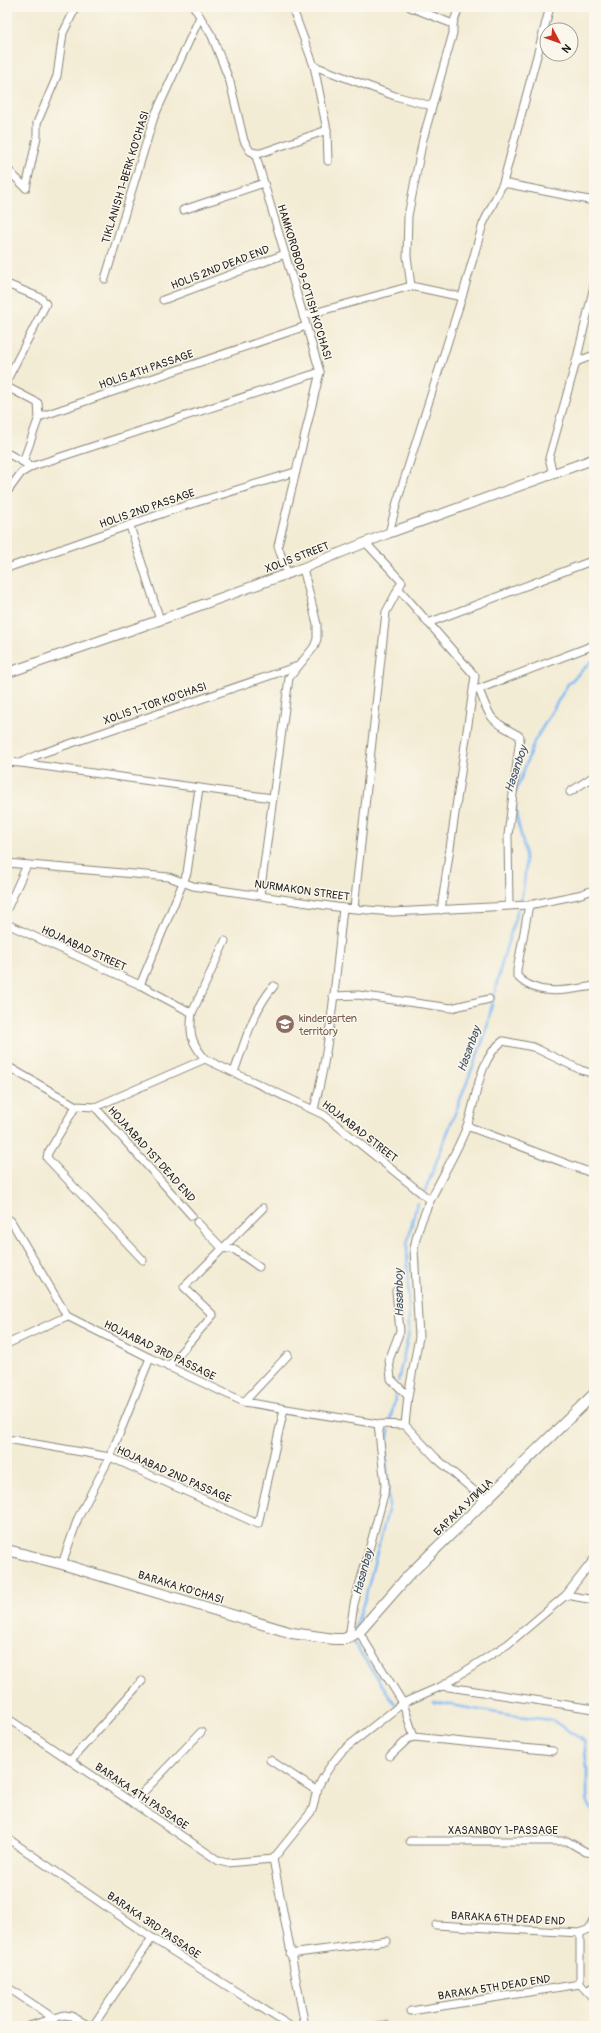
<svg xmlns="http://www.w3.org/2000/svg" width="601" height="2033" font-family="Pangolin,sans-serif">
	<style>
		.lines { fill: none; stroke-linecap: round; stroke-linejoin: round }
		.stream { stroke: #85bcf5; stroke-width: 2.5 }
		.minor-casing { stroke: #888478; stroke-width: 9 }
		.tertiary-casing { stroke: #888478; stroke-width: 11 }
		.secondary-casing { stroke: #888478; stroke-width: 12 }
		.minor { stroke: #fff; stroke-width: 7 }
		.tertiary { stroke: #fff; stroke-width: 9 }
		.secondary { stroke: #fff; stroke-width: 10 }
		.labels { text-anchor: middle; stroke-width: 3; stroke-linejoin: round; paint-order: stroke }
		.street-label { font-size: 11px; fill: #1c1c1c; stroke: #fbf7ec }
		.education-label { font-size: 11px; fill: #785e54; stroke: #fbf7ec; text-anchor: start }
		.water-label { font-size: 12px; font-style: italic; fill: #415468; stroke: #fbf7ec }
	</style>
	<rect width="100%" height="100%" fill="#fbf7ec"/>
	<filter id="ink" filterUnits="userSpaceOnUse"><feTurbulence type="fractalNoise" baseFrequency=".025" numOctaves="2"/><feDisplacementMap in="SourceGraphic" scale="8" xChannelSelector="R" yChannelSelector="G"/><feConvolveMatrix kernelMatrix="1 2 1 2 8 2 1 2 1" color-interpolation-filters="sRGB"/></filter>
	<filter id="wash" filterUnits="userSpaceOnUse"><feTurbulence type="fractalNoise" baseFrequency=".012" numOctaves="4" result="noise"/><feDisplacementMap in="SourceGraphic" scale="16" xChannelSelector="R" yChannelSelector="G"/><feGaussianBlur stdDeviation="0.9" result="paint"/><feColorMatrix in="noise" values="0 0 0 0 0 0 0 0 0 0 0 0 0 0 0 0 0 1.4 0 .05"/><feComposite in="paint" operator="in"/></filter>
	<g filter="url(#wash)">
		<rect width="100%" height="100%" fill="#f3ecd5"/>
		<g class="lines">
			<g class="stream">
				<path d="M516,792l18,-50 34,-58 26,-25"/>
				<path d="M515,805c1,17 8,32 10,49 2,17 -1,33 -5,50"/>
				<path d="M425,1191l60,-156 16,-69 17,-58"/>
				<path d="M398,1381l11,-49 -2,-88 10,-41"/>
				<path d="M390,1421l6,-27"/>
				<path d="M354,1630l11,-31 24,-93 -3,-57 3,-18"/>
				<path d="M353,1637v5l42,62"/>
				<path d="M433,1702l76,13 43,5 32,21 3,27v33l7,13"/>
			</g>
		</g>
	</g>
	<g filter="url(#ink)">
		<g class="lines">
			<g class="minor-casing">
				<g id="minor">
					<path d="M194,7l18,29 18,46 14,59 6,10 5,2 65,219 -42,174 9,27"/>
					<path d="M292,7l22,59 81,30 37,10"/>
					<path d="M410,7l43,17v9l-30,106 -15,77 -1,40 4,30 51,11"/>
					<path d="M453,24l6,-17"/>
					<path d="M314,66l13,64 1,31"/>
					<path d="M255,153h6l66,-23"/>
					<path d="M7,169l19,19"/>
					<path d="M503,183l91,18"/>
					<path d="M26,188l11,-51v-14l20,-47 6,-43 13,-26"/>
					<path d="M183,210l81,-27"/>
					<path d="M105,279l49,-162 46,-100"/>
					<path d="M7,284l34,14 5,6 -39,76"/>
					<path d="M163,300l122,-46"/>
					<path d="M303,316l108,-30"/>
					<path d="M576,362l18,-7"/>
					<path d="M7,387l31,16 1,14"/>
					<path d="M7,453l20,11"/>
					<path d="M23,462l16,-45 267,-91"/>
					<path d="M553,474l-4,-16 27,-96 18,-76"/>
					<path d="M7,492l14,-19 12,-7 287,-94"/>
					<path d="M130,526l30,94"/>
					<path d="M389,533l8,-31 65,-205 21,-73 20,-41 47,-176"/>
					<path d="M7,568l171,-60 117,-36"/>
					<path d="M398,588l77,88 -34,234"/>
					<path d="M428,623l166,-63"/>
					<path d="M479,689c11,30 11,31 39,46l2,2 -12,98 1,70"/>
					<path d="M476,690l118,-45"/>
					<path d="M7,762l13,1 17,-8 261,-89"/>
					<path d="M21,763l251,35"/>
					<path d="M570,792l24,-16"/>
					<path d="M7,863l162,14 24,9 150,22 50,4 136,-7 49,-10 16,-5"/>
					<path d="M260,895l29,-217 25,-31 3,-8v-15l-14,-56"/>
					<path d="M529,905l-12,65v6c20,22 52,14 77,10"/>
					<path d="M354,908l32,-296 16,-30 -36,-39"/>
					<path d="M7,909l20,-44"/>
					<path d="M7,924l133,61 52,28c-3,21 -1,29 13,46l119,56 106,85"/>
					<path d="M140,985l47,-112 12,-85"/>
					<path d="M333,996l25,-1 93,13 38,-9"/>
					<path d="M192,1013l33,-72"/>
					<path d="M7,1066l69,40 19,1 110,-48"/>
					<path d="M234,1072c11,-30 19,-62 40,-86"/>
					<path d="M76,1106l-28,47 -1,5 96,102"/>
					<path d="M95,1107l97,109"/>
					<path d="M314,1109c17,-64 22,-135 29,-201"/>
					<path d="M467,1126l127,48"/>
					<path d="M7,1218l4,3 56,95 83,42 94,44 134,22 27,1"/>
					<path d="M197,1222l25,26 13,2 24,17"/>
					<path d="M396,1291l4,40 -11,29 2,19 17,17"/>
					<path d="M7,1344l60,-28"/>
					<path d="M168,1367l45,-52 -29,-28 79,-79"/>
					<path d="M244,1402l44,-47"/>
					<path d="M7,1439l103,18 148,67 26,-115"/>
					<path d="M486,1501l-50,-43 -31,-33 3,-29 11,-59 -5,-88c7,-44 37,-81 53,-123 10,-27 11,-67 36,-85l30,6 48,23 13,4"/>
					<path d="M62,1564l16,-46 32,-61 40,-99"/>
					<path d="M566,1595l28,5"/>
					<path d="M359,1632l44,71 11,34"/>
					<path d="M349,1637l5,-33 30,-109 1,-10 -7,-61"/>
					<path d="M442,1686l152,23"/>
					<path d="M7,1718l212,143 8,2 46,-4 38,-47c4,-7 3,-14 6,-21 4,-14 16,-29 25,-40l61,-48 39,-17 66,-42 58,-49 28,-36"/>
					<path d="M390,1756l18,-17 6,-2 139,14"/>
					<path d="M270,1760l47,31"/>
					<path d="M70,1761l72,-80"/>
					<path d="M133,1803l68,-71"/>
					<path d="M7,1838l145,100 138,88"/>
					<path d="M410,1841h157l19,11 8,1"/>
					<path d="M273,1859l32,167"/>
					<path d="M594,1919l-5,10 -9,4v51l14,15"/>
					<path d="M436,1925l144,8"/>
					<path d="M290,1954l97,-13"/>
					<path d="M7,1987l48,32"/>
					<path d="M587,1991l7,-5"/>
					<path d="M411,2011l169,-27"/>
					<path d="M29,2026l35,-11 7,1 19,10"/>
					<path d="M93,2026l59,-88"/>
					<path d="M378,2026l8,-1"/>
				</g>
			</g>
			<g class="tertiary-casing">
				<path id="tertiary" d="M7,673l153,-53 143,-52 86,-35 205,-74"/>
			</g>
			<g class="secondary-casing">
				<path id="secondary" d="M7,1550l55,14 230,69 42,6h10l15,-7 49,-56 186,-182"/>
			</g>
			<use href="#minor" class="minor"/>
			<use href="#tertiary" class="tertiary"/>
			<use href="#secondary" class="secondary"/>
		</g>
	</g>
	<defs>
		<g id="school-disc" transform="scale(1)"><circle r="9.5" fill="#8d6e63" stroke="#fbf7ec"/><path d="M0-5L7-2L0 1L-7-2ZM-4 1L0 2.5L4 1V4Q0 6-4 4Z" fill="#fff"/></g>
	</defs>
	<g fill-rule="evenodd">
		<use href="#school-disc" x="285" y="1024"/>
	</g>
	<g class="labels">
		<g class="street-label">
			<text transform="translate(125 177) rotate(-73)" y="4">TIKLANISH 1-BERK KO'CHASI</text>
			<text transform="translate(220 267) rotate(-21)" y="4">HOLIS 2ND DEAD END</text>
			<text transform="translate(305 282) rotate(73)" y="4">HAMKOROBOD 9-O'TISH KO'CHASI</text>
			<text transform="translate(146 369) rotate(-19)" y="4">HOLIS 4TH PASSAGE</text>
			<text transform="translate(147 508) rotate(-19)" y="4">HOLIS 2ND PASSAGE</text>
			<text transform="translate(297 557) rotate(-21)" y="4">XOLIS STREET</text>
			<text transform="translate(155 703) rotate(-19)" y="4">XOLIS 1-TOR KO'CHASI</text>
			<text transform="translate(302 890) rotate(8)" y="4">NURMAKON STREET</text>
			<text transform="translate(84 948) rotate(25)" y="4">HOJAABAD STREET</text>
			<text transform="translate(360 1131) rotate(38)" y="4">HOJAABAD STREET</text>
			<text transform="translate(152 1154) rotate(48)" y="4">HOJAABAD 1ST DEAD END</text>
			<text transform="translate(160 1350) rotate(26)" y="4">HOJAABAD 3RD PASSAGE</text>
			<text transform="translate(174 1474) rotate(24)" y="4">HOJAABAD 2ND PASSAGE</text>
			<text transform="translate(463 1507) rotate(-44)" y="4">БАРАКА УЛИЦА</text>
			<text transform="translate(181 1587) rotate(17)" y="4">BARAKA KO'CHASI</text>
			<text transform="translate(142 1796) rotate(34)" y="4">BARAKA 4TH PASSAGE</text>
			<text x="503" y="1834">XASANBOY 1-PASSAGE</text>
			<text transform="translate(508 1918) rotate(3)" y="4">BARAKA 6TH DEAD END</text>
			<text transform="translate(154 1925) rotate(34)" y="4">BARAKA 3RD PASSAGE</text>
			<text transform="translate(494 1987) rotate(-9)" y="4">BARAKA 5TH DEAD END</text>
		</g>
		<g class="education-label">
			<text x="299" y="1022">kindergarten<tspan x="299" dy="13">territory</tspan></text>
		</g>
		<g class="water-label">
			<text transform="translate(516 769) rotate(-71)" y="4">Hasanboy</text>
			<text transform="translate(469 1049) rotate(-70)" y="4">Hasanbay</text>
			<text transform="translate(399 1293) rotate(-91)" y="4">Hasanboy</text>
			<text transform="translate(363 1572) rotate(-75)" y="4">Hasanbay</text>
		</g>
	</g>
	<rect width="601" height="2033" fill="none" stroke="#fbf7ec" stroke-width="24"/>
	<g transform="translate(559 42) rotate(131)"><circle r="19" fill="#fbf7ec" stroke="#a29f99"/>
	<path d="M0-3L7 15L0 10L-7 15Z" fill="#c8321e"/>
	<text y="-6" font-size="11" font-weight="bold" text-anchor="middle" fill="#1c1c1c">N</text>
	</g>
</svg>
